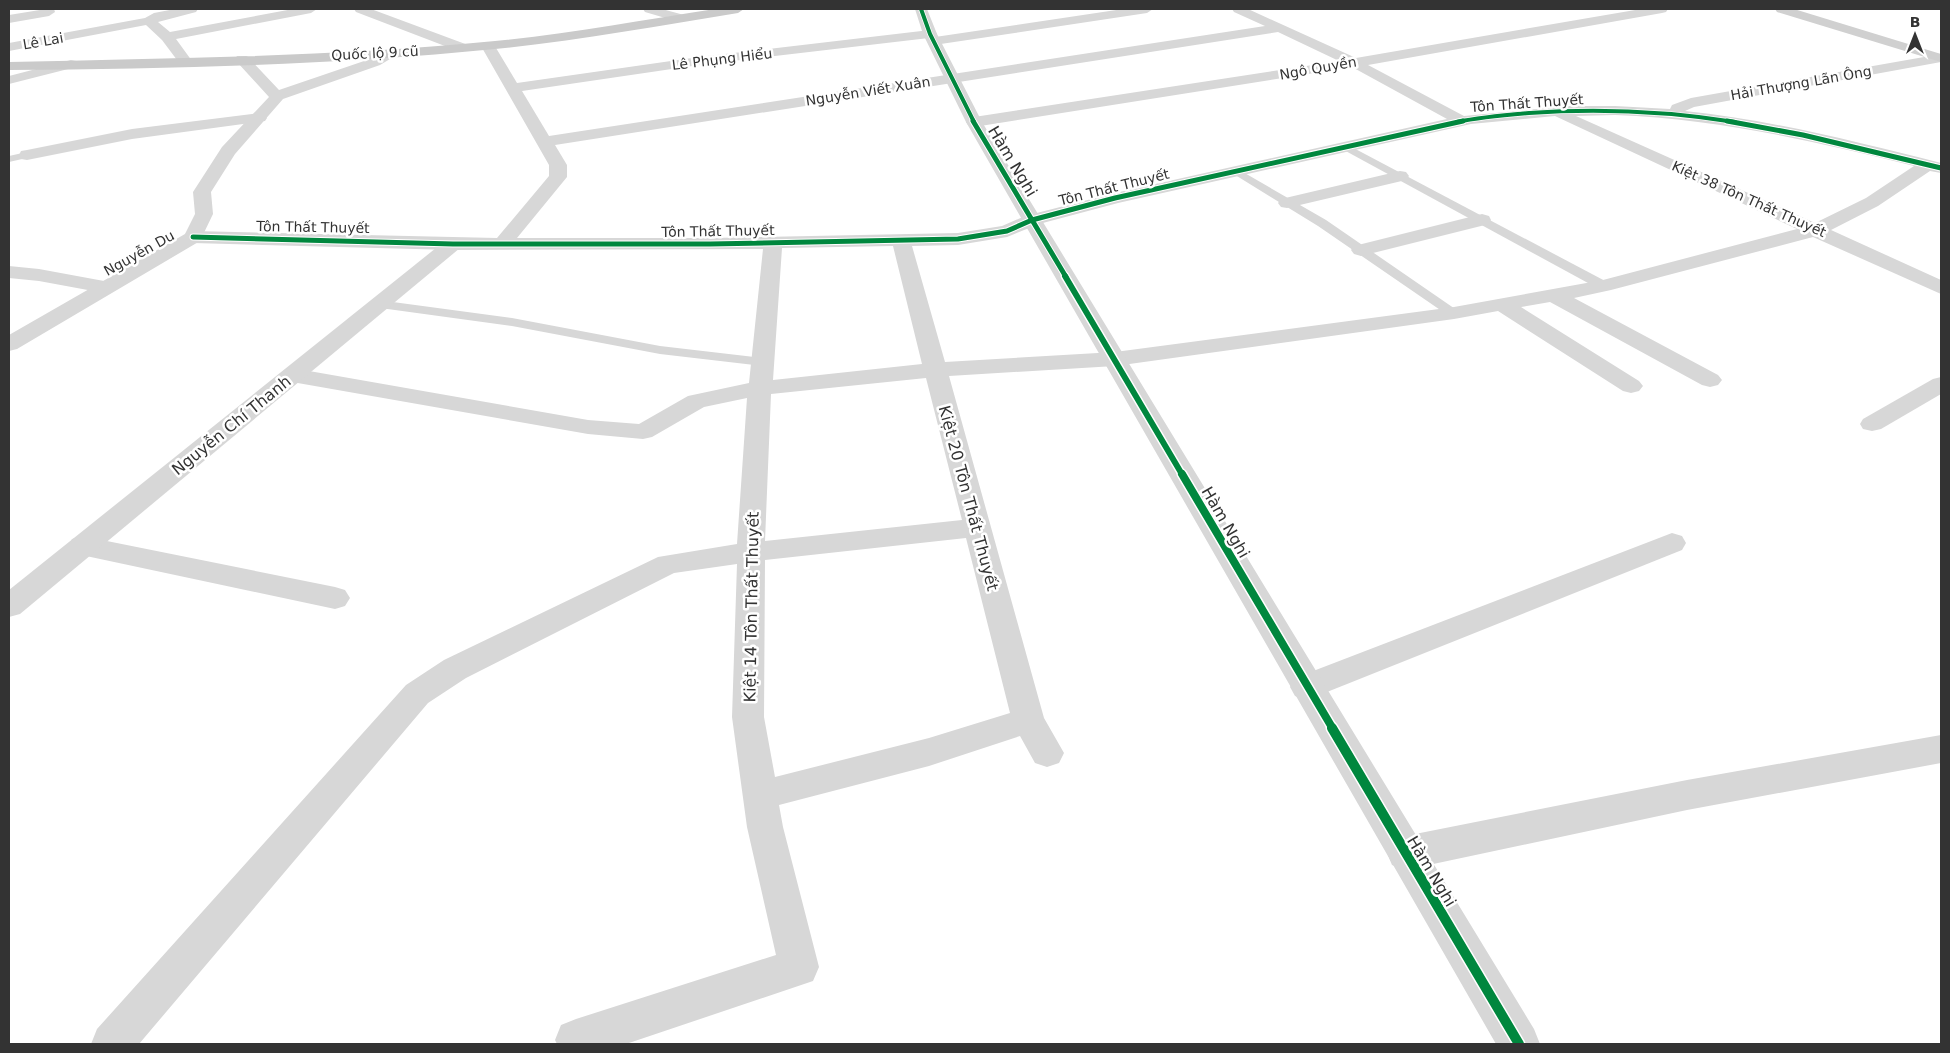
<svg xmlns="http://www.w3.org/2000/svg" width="1950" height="1053" font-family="'DejaVu Sans',sans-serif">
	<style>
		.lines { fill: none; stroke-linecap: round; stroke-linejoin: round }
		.service { fill: #d7d7d7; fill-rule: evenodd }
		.minor { fill: #d7d7d7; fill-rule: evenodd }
		.tertiary { fill: #d7d7d7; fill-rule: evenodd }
		.secondary { fill: #d0d0d0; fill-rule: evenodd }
		.primary { fill: #cacaca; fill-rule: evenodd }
		.cycleway-far4-casing { stroke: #fff; stroke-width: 5.5 }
		.cycleway-far3-casing { stroke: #fff; stroke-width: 7 }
		.cycleway-far2-casing { stroke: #fff; stroke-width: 9 }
		.cycleway-far1-casing { stroke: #fff; stroke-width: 11 }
		.cycleway-casing { stroke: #fff; stroke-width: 13 }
		.cycleway-far4 { stroke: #00873e; stroke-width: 4 }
		.cycleway-far3 { stroke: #00873e; stroke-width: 5 }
		.cycleway-far2 { stroke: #00873e; stroke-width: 6 }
		.cycleway-far1 { stroke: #00873e; stroke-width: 8 }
		.cycleway { stroke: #00873e; stroke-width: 10 }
		.labels { text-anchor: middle; stroke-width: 5; stroke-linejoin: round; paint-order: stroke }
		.far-street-label { font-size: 14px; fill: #333; stroke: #fff }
		.street-label { font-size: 16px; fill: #333; stroke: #fff }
	</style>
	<rect width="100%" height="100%" fill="#fff"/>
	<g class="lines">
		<g class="service">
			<path d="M1346,144l263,139 2,3 -2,3h-10l-257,-140 -1,-2z"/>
			<path d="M27,152l5,3 -1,2 -22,5v-6z"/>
			<path d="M1236,168l90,52 135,93 -2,3h-10l-131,-90 -86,-53 -2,-2 2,-2z"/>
			<path d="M378,300l134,18 148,28 103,12 5,1 2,3 -2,3 -5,1 -103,-12 -148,-28 -139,-19 -2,-3 2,-3z"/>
		</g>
		<g class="minor">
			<path d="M46,9h8l1,3 -6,4 -40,7v-8z"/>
			<path d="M175,9h23l-2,3 -38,10 12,10 123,-23h24l-6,4 -135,26 16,22 -2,3h-10l-18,-24 -16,-15 -137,26v-8l136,-25 9,-5z"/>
			<path d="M354,9h17l97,36 2,3 -2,3h-10l-102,-39z"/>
			<path d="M643,9h19l22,6 1,3 -6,4 -34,-10z"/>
			<path d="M1123,9h30l-6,4 -213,32 -5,-1 -2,-3 2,-3 -230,27 -177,26 27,45 716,-110 -31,-14 -2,-3h16l108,49 285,-49h27l-2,3 -4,1 -294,52 96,51 103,-10h48l55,3 2,-4 19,-7 250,-44v8l-247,45 -9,4c87,9 172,31 256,52v10l-11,-2 -52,35 -47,24 110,50v14l-128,-57 -202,53 -37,8 144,77 4,5 -4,5 -8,2 -8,-2 -152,-83 -29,5 118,74 4,5 -4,5 -8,2 -8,-2 -125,-80 -44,8 -339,47 -166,10 95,342 20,35 -5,10 -12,4 -12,-4 -15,-27 -91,30 -150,39 4,22 36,140 -6,14 -187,63h-69l-2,-4 6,-15 15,-6 200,-64 -29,-128 -15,-110 5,-153 -63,9 -208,105 -38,25 -289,341h-48l6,-15 309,-344 38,-25 214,-103 79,-13 10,-146 -43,9 -52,30 -9,2 -55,-5 -296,-52 -8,-2 -4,-5 4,-5 8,-2 296,52 51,4 49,-28 61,-13 14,-134 -310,1 -260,-7 -7,-2 -3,-4 3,-4 7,-2 304,7 52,-62v-11l-68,-119 7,-4 5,1 24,40 182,-26 231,-27 5,1 2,3 -2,3zM1278,32l61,29 -365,56 -6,2 -2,3 2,3 6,2 378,-60 95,52 -332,74 -90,23 -23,10 -44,7 -248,5h-193l50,-61v-12l-12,-20zM1615,115c102,4 200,26 299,51l-48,32 -51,25 -239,-107zM1555,116l242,113 -194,51 -149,27 -339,45 -170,10 -33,-116 46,-1 49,-8 32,-13 79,-21 353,-79zM893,246l29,118 -149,16 9,-132zM926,378l36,142 -197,21 6,-147zM966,538l44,175 -81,25 -154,39 -11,-60 1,-157z"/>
			<path d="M71,60l5,1 2,3 -2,3 -67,17v-8z"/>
			<path d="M259,113l6,2 2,3 -2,3 -133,18 -105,21 -6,-1 -2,-4 2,-4 6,-1 105,-21z"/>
			<path d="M1400,171l6,1 3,4 -3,4 -119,28 -6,-1 -3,-4 3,-4z"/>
			<path d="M1482,214l7,2 2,4 -2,4 -128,32 -7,-2 -3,-4 3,-4z"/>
			<path d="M9,266l30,3 65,12 7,2 3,4 -3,4 -7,2 -65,-12 -30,-3z"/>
			<path d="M1941,377v17l-60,35 -9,2 -9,-2 -3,-5 3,-5 70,-40z"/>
			<path d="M1672,533l10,3 4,7 -4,7 -365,146 -11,4 -11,-4 -5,-9 5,-9z"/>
			<path d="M82,536l253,51 10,3 5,8 -5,8 -10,3 -263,-56 -4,-7 4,-7z"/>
			<path d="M1941,735v28l-254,47 -282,60 -13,-5 -5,-12 5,-12 13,-5 282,-56z"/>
		</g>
		<g class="tertiary">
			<path d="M915,9h12l10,25 45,88 552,907 6,15h-44l-530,-922 -43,-88z"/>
			<path d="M393,49l5,1 2,3 -20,12 -97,34 -48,55 -24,38 2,22 -13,27 -183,108 -8,2v-16l176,-101 10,-20 -2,-22 29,-45 47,-50 -32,-35 -2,-3 2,-3h10l32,34 91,-31z"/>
			<path d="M453,238l7,2 3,4 -3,4 -440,366 -11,3v-27l437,-350z"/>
		</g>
		<path class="secondary" d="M1775,9h19l147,45v8l-164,-50z"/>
		<path class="primary" d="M715,9h29l-6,4c-81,13 -161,28 -243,36 -161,16 -324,20 -486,21v-8c162,-4 325,-5 486,-21 74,-7 147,-21 220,-32z"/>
		<g class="cycleway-far4-casing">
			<g id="cycleway-far4">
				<path d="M921,9l9,25 44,88"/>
				<path d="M1457,122c24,-5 48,-7 72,-9 70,-5 137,-2 206,9"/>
			</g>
		</g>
		<g class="cycleway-far3-casing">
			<g id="cycleway-far3">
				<path d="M973,121l93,156"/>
				<path d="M1727,121l76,14 138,33"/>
				<path d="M193,237l260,7h257l248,-5 49,-8 25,-11 83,-22 348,-77"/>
			</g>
		</g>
		<g class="cycleway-far2-casing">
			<path id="cycleway-far2" d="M1065,276l118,200"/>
		</g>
		<g class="cycleway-far1-casing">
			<path id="cycleway-far1" d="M1182,474l151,255"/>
		</g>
		<g class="cycleway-casing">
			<path id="cycleway" d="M1332,728l187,316"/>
		</g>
		<use href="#cycleway-far4" class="cycleway-far4"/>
		<use href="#cycleway-far3" class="cycleway-far3"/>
		<use href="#cycleway-far2" class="cycleway-far2"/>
		<use href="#cycleway-far1" class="cycleway-far1"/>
		<use href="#cycleway" class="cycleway"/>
	</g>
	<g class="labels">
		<g class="far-street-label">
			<text transform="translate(43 41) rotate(-10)" y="5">Lê Lai</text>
			<text transform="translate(375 53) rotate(-3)" y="5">Quốc lộ 9 cũ</text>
			<text transform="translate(722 59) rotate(-7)" y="5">Lê Phụng Hiểu</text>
			<text transform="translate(1318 68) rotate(-10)" y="5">Ngô Quyền</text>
			<text transform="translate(1801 83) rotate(-10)" y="5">Hải Thượng Lãn Ông</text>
			<text transform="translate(868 91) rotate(-9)" y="5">Nguyễn Viết Xuân</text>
			<text transform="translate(1527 103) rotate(-4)" y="5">Tôn Thất Thuyết</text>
			<text transform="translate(1114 187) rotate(-14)" y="5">Tôn Thất Thuyết</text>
			<text transform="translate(1749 199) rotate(24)" y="5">Kiệt 38 Tôn Thất Thuyết</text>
			<text transform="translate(313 227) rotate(1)" y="5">Tôn Thất Thuyết</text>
			<text transform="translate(718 231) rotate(-1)" y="5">Tôn Thất Thuyết</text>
			<text transform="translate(139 253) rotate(-29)" y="5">Nguyễn Du</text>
		</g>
		<g class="street-label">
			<text transform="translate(1013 161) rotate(59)" y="6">Hàm Nghi</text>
			<text transform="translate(231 425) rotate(-39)" y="6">Nguyễn Chí Thanh</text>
			<text transform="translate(969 498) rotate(75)" y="6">Kiệt 20 Tôn Thất Thuyết</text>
			<text transform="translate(1226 522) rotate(60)" y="6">Hàm Nghi</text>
			<text transform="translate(751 607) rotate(-89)" y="6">Kiệt 14 Tôn Thất Thuyết</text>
			<text transform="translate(1432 871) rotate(59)" y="6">Hàm Nghi</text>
		</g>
	</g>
	<rect width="1950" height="1053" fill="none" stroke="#333333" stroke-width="20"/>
	<g transform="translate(1915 35)" stroke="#ffffff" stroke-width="4" paint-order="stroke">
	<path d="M0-4L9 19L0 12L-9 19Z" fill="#333333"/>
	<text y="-8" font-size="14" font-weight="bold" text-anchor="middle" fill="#333333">B</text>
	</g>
</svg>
